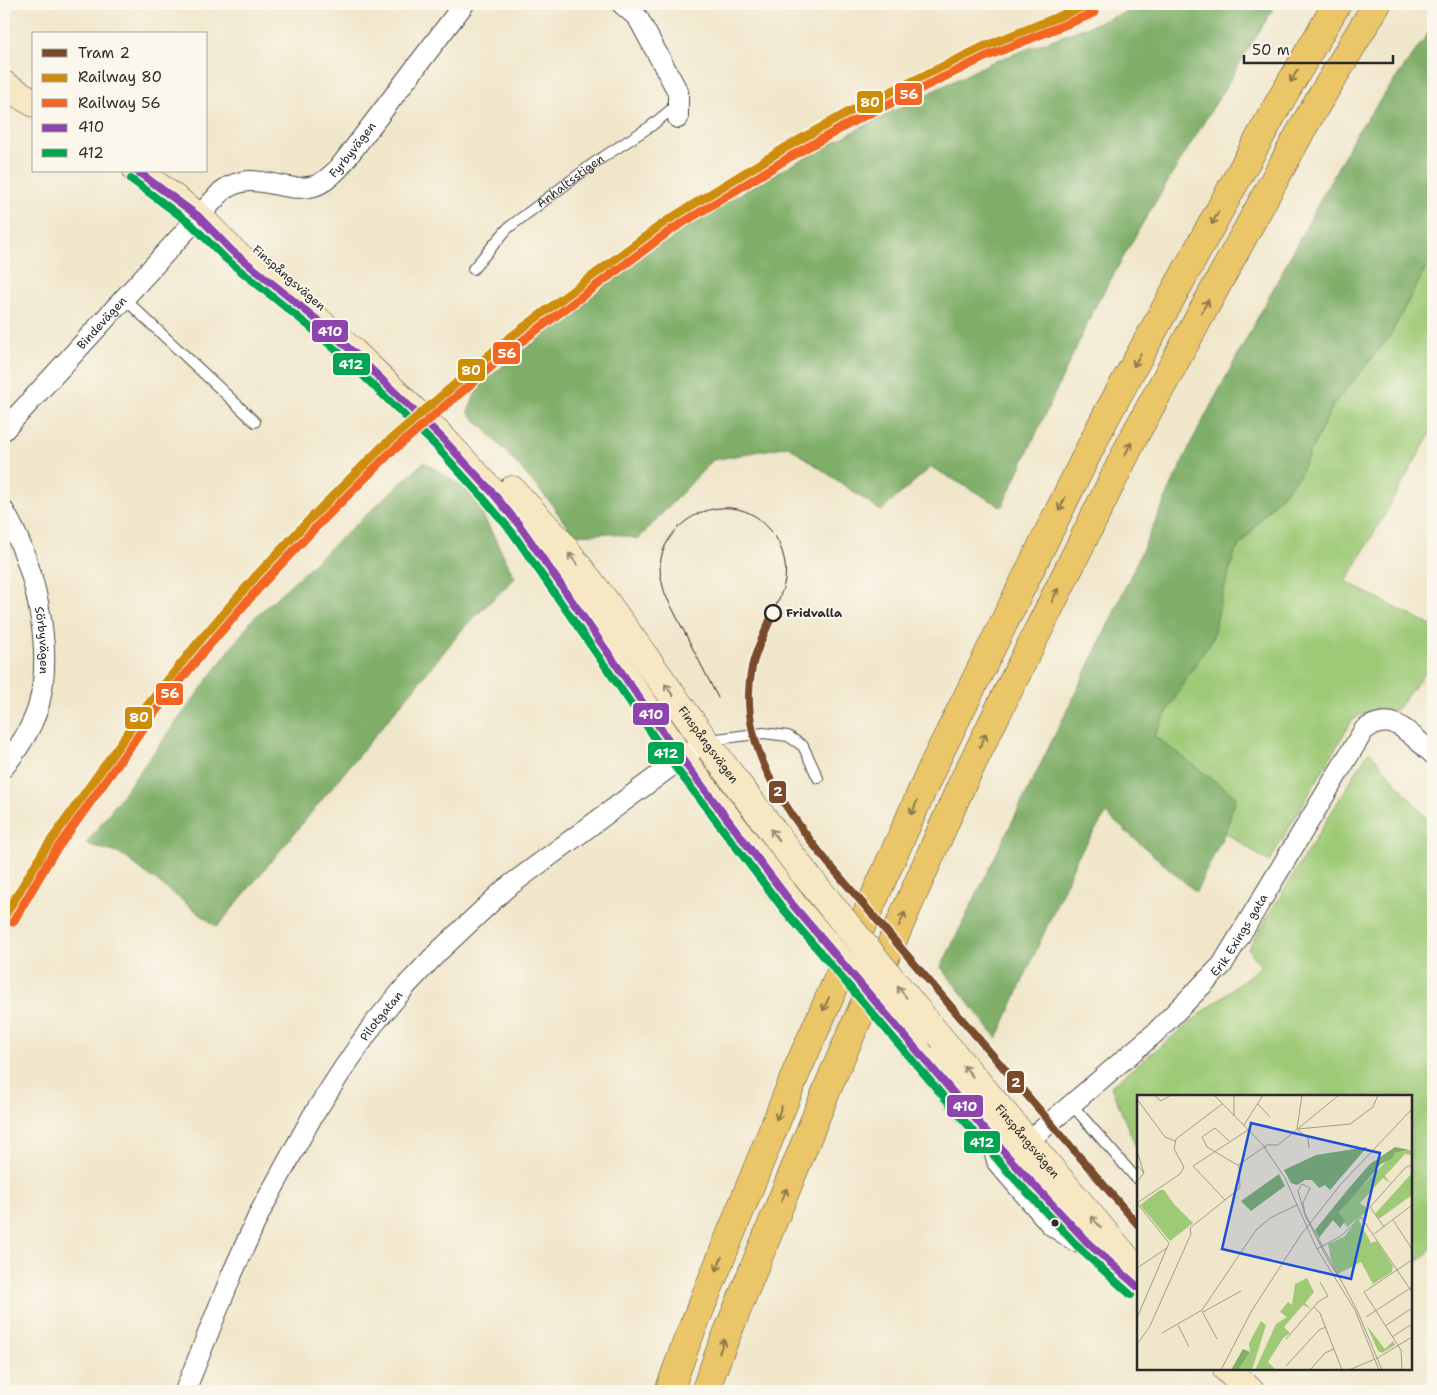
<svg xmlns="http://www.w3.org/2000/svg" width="1437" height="1395" font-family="'Shantell Sans',sans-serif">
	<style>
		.green { fill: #9eca77; stroke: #647a51 }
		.forest { fill: #7eae68; stroke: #546c4a }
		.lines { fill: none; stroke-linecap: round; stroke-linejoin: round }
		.lane-casing { stroke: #494743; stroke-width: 12 }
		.street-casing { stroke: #494743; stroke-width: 22 }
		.secondary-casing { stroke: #494743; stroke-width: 29 }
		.highway-casing { stroke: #494743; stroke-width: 29 }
		.lane { stroke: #fff; stroke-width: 10 }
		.street { stroke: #fff; stroke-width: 20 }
		.secondary { stroke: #f7e8c3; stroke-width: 28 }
		.highway { stroke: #ebc669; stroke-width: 28 }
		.tram { stroke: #2b2b2b; stroke-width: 1 }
		.secondary-bridge-casing { stroke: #494743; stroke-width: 29; stroke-linecap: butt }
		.secondary-bridge { stroke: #f7e8c3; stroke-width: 28 }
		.bus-1-casing { stroke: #fbf7ec; stroke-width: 11 }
		.bus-2-casing { stroke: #fbf7ec; stroke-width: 11 }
		.bus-1 { stroke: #8e44ad; stroke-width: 8 }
		.bus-2 { stroke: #00a651; stroke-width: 8 }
		.rail-1-casing { stroke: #fbf7ec; stroke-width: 12 }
		.rail-2-casing { stroke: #fbf7ec; stroke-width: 12 }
		.rail-1 { stroke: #ce8d09; stroke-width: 9 }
		.rail-2 { stroke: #f26522; stroke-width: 9 }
		.tram-1-casing { stroke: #fbf7ec; stroke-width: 11 }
		.tram-1 { stroke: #7a4b2a; stroke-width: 8 }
		.oneway { stroke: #8b784a }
		.oneway2 { stroke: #918a77 }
		.stop-dot { fill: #fbf7ec; stroke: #2b2b2b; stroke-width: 2.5 }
		.bus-dot { fill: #2b2b2b; stroke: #fbf7ec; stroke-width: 2 }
		.labels { text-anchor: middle; stroke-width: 4; stroke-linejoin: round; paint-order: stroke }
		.street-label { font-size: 12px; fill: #2b2b2b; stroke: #fbf7ec }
		.stop-label { font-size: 12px; font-weight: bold; fill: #2b2b2b; stroke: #fbf7ec; text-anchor: start }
		.inset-road { fill: none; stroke: #a19b8a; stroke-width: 1 }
		.view { fill: #1d4ed8; fill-opacity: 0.15; stroke: #1d4ed8; stroke-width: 2.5 }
		.inset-edge { fill: none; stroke: #2b2b2b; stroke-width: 2.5 }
		.line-badge { stroke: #fbf7ec; stroke-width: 2 }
		.badge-label { font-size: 14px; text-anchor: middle; font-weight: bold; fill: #fff }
	</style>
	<rect width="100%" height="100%" fill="#fbf7ec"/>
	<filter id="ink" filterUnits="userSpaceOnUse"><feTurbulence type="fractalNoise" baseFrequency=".02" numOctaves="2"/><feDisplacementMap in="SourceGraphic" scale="10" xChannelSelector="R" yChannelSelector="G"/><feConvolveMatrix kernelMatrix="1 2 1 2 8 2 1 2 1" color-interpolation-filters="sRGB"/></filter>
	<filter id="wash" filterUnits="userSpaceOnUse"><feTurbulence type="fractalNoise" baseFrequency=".0096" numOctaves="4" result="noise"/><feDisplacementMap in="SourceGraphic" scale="20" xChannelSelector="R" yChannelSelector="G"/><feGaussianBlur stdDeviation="1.12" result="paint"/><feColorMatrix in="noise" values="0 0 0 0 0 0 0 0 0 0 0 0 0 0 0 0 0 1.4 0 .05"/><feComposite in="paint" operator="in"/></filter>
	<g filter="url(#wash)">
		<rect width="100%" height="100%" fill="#f0e6ca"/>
		<g class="green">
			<path d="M1433,254v175l-87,153 87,45v36l-38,48 -18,-2 -16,5 -10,8 -82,140 -44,-30 11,-35 -82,-61 32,-58 26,-38 9,-41 14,-47 30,-39 33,-36 35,-72 55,-66z"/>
			<path d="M1369,751l64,75v422l-22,19v-171h-273v56l-27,-66 150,-120 -13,-17z"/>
		</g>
		<g class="forest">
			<path d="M1148,4h128l-131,215 -50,88 -93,200 -71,-40 -50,44 -93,-65 -75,14 -75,79 -27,-6 -38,2 -23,-33 -42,-48 -40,-42 11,-27 181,-143 109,-65 108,-58 113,-56z"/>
			<path d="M1433,27v227l-45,85 -55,66 -35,72 -33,36 -30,39 -14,47 -9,41 -26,38 -32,58 82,61 -11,35 -29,60 -90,-78 -28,42 -81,183 -56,-72 158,-322 93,-204 163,-306z"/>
			<path d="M424,462l47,30 44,86 -49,47 -249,302 -96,-73 -35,-10 166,-224z"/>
		</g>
	</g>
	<g filter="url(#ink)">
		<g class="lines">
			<g class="lane-casing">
				<g id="lane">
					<path id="s1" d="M473,269l35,-41 86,-65 57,-37 27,-22"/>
					<path d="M124,298c43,42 88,82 131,124"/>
					<path d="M709,740l55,-7 24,3 15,10 15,32"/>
					<path d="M1071,1104l64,73 3,2"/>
					<path d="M988,1148l5,17 55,64 24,16 13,6"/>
				</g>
			</g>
			<g class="street-casing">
				<g id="street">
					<path d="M622,4l16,14 40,74v26"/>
					<path id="s2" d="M4,430l218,-239c33,-24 58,4 92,-5 10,-3 18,-11 25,-18l125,-164"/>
					<path id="s3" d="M4,511c30,51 50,134 35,193 -6,23 -21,45 -35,63"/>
					<path id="s4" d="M1018,1150l137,-117 67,-68 142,-235c8,-6 20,-10 31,-6 8,2 30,23 38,30"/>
					<path id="s5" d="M185,1391l47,-117 28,-62 52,-95 29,-45 32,-47 33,-39 31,-33 68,-64 200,-148"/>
				</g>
			</g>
			<g class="secondary-casing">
				<g id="secondary">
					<path d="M4,85l30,18"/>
					<path d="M137,171l61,45 34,35 84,68 37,33 89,86 50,54 28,34 161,232 111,146"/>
					<path id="s6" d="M512,490l46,50 46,60 101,141 100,133"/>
					<path id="s7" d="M933,1030l205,242"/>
					<path d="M922,1057c61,72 121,146 192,208"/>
					<path d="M1227,1369l23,22"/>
				</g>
			</g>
			<g class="highway-casing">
				<g id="highway">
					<path d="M669,1391l17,-47 112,-276 136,-304 170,-344 173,-314 60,-102"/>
					<path d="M705,1391l13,-35 115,-281 129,-291 174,-351 170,-311 71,-118"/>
				</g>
			</g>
			<use href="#lane" class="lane"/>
			<use href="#street" class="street"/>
			<use href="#secondary" class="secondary"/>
			<use href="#highway" class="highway"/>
			<path class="tram" d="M718,698l-53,-104c-2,-8 -5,-17 -5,-26 1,-44 55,-75 93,-53 9,5 16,13 22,21 8,13 12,29 10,44 -2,11 -8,23 -12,33"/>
			<g class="secondary-bridge-casing">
				<g id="secondary-bridge">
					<path d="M805,874l128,156"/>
					<path d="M792,904l130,153"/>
				</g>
			</g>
			<use href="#secondary-bridge" class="secondary-bridge"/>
			<g class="bus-1-casing">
				<path id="bus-1" d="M137,171l61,45 34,35 84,68 37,33 89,86 50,54 28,34 161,232 111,146 217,254 80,86 49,43"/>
			</g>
			<g class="bus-2-casing">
				<path id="bus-2" d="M131,179l60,45 35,35 84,68 36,32 89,86 49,54 28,33 161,232 111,146 218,255 80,86 49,44"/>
			</g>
			<use href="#bus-1" class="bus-1"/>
			<use href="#bus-2" class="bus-2"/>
			<g class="rail-1-casing">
				<path id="rail-1" d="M4,917l39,-65 104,-146 50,-62 60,-69 55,-58 70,-70 126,-108 157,-117 120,-74 64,-36 132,-64 109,-44"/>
			</g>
			<g class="rail-2-casing">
				<path id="rail-2" d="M13,922l38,-65 104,-145 50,-62 59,-68 55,-58 70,-70 125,-107 157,-117 119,-73 64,-36 131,-64 109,-44"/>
			</g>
			<use href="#rail-1" class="rail-1"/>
			<use href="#rail-2" class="rail-2"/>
			<g class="tram-1-casing">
				<path id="tram-1" d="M773,613c-7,18 -17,35 -21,54 -16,75 32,142 77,197l309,361"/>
			</g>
			<use href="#tram-1" class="tram-1"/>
		</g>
		<defs><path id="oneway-shaft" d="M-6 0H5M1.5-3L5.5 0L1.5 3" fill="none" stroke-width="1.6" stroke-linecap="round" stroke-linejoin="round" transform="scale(1.25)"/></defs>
		<g class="oneway">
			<use href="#oneway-shaft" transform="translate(1294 76) rotate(121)"/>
			<use href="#oneway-shaft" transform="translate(1215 218) rotate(119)"/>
			<use href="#oneway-shaft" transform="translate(1205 306) rotate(-61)"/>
			<use href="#oneway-shaft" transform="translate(1137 360) rotate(119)"/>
			<use href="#oneway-shaft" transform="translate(1128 449) rotate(-64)"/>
			<use href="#oneway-shaft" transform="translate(1062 504) rotate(116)"/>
			<use href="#oneway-shaft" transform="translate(1055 595) rotate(-64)"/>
			<use href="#oneway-shaft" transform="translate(983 740) rotate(-64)"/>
			<use href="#oneway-shaft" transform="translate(914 808) rotate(114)"/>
			<use href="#oneway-shaft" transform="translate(902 919) rotate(-66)"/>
			<use href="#oneway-shaft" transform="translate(826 1004) rotate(114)"/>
			<use href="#oneway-shaft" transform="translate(779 1113) rotate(112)"/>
			<use href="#oneway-shaft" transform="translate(784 1195) rotate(-68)"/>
			<use href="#oneway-shaft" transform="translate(719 1264) rotate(112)"/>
			<use href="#oneway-shaft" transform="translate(722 1346) rotate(-68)"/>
		</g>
		<g class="oneway2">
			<use href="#oneway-shaft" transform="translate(573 559) rotate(-128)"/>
			<use href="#oneway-shaft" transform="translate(669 690) rotate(-125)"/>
			<use href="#oneway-shaft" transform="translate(775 835) rotate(-127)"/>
			<use href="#oneway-shaft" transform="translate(902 992) rotate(-129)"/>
			<use href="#oneway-shaft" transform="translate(968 1071) rotate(-130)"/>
			<use href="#oneway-shaft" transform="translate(1096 1222) rotate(-131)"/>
		</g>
	</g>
	<circle class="stop-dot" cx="773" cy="613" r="8"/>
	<circle class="bus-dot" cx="1055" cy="1223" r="4.5"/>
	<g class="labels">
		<g class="street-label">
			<text dy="4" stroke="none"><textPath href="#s2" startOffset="472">Fyrbyvägen</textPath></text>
			<text dy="4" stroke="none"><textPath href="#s1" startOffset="132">Anhaltsstigen</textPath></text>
			<text transform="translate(289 278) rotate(41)" y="4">Finspångsvägen</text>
			<text dy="4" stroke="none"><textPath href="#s2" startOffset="145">Bindevägen</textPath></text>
			<text dy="4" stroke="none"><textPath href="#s3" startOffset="136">Sörbyvägen</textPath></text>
			<text dy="4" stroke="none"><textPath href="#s6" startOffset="322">Finspångsvägen</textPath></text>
			<text dy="4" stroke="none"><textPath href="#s4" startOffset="310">Erik Exings gata</textPath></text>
			<text dy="4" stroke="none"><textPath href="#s5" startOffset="425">Pilotgatan</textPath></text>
			<text dy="4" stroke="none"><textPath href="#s7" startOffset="146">Finspångsvägen</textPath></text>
		</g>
		<g class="stop-label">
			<text x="786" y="617">Fridvalla</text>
		</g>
	</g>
	<g transform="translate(1137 1095)">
		<rect width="275" height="275" fill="#f0e6ca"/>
		<path d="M275,55v5l-7,-1 -20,22 5,7 -7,-5 -23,25 9,7 -22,17 -8,-13 11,-15 44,-46zM275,78v22l-33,24 -4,-5zM23,95h4l10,14 19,19 -23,18 -30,-36zM221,124l13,24 6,-2 16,25 -1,6 -19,12 -12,-22 -23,12 -7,-14 -3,-16 16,-7zM170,183l7,14 -9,11 6,6 -8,-4 -19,22 6,6 -7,5 -15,24 8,8h-21l21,-46 11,-7 -7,-5 8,-10 4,3 3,-21zM124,226l5,4 -14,45h-14l12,-18 -1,-9zM230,231l18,23 8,-8 2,4 -13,8 -4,-2z" fill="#9eca77"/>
		<path d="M230,52l-37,43 -5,-5 -6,3 -7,-8h-7l-8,5 -6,-2 -7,-13 32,-15zM258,52l15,3 -16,3 -1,5 -12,6 -42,49 6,8 -5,7 -7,-8 -14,18 -4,-8 34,-42 21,-24zM142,79l6,12 -34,25 -10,-10zM106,254l7,3 -12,18h-7z" fill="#7eae68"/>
		<path class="inset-road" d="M17,0l7,6 10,-6M77,0l52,53M0,4l28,38 10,4M121,9l12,13M97,21v-21M107,30l19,-30M160,34l5,-34M161,34l52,-5 23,-17 5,-12M161,35l10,8 1,10M127,52l21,31 32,71 38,61 24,60M0,56l7,22M0,70l7,8 -7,9M101,70l29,-20h11l61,-50M88,105l-32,-34 55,-36M0,108l43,-29 4,-7 -10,-18 2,-10 46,-35M0,108l32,40 -32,75M256,125l19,29M247,132l-14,-20 36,-40 6,-2M237,139l38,-29M180,154l24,-13 20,-19 51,75M0,173l30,-20M205,187l-13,-20 -24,-47 -7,-24 4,-7 8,4 -7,15 2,11 52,96 25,60M177,212l6,6 22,57M65,216l15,28M66,217l38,-21M229,222l46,-30M41,230l11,22M248,231l27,-18M25,238l40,-23 54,-80 14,-12 27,-13M255,242l20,-13M149,244l32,-37 10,-6 -8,-14M0,249l12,-16 42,-94 -1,-6 50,-40 -1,-22 -32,-19 -5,-10 13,-9 14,13M239,264l36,-22M149,271l33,-36 7,-3M84,275l30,-58 49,-76 41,-52 71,-75M173,275l15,-17 9,-4M212,275l26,-11M265,275l-1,-20 -37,-58 48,-32"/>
		<path class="view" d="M114,28l129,30 -29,126 -129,-30z"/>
		<rect width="275" height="275" class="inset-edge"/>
	</g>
	<g class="line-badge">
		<rect x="894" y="82" width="29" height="24" rx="5" fill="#f26522"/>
		<rect x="856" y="90" width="28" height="24" rx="5" fill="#ce8d09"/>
		<rect x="311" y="319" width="38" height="24" rx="5" fill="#8e44ad"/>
		<rect x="492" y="341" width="29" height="24" rx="5" fill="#f26522"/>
		<rect x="332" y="352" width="39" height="24" rx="5" fill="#00a651"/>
		<rect x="457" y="358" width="29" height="24" rx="5" fill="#ce8d09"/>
		<rect x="155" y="682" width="29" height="24" rx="5" fill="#f26522"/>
		<rect x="632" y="702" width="38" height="24" rx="5" fill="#8e44ad"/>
		<rect x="124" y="706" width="29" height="24" rx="5" fill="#ce8d09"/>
		<rect x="647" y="741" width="38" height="24" rx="5" fill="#00a651"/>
		<rect x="768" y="780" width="19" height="24" rx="5" fill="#7a4b2a"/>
		<rect x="1006" y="1070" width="19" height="24" rx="5" fill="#7a4b2a"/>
		<rect x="946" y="1094" width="38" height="24" rx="5" fill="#8e44ad"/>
		<rect x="963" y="1130" width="38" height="24" rx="5" fill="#00a651"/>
	</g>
	<g class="badge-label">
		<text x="909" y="99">56</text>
		<text x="870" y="107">80</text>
		<text x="330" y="336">410</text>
		<text x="507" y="358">56</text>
		<text x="351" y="369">412</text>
		<text x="471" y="375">80</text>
		<text x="170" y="698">56</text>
		<text x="651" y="719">410</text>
		<text x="139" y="722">80</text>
		<text x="666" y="758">412</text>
		<text x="778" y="796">2</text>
		<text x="1016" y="1087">2</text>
		<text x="965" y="1111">410</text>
		<text x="982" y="1147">412</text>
	</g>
	<rect width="1437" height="1395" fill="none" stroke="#fbf7ec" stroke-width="20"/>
	<rect x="32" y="32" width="175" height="140" fill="#fbf7ec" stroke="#a8a59f"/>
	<rect x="42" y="49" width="25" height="8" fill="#7a4b2a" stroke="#a8a59f"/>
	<text x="78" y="58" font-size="15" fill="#2b2b2b">Tram 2</text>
	<rect x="42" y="74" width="25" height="8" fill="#ce8d09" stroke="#a8a59f"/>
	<text x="78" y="82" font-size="15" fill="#2b2b2b">Railway 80</text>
	<rect x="42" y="99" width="25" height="8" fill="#f26522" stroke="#a8a59f"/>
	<text x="78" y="108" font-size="15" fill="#2b2b2b">Railway 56</text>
	<rect x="42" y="124" width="25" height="8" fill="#8e44ad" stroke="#a8a59f"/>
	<text x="78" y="132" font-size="15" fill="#2b2b2b">410</text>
	<rect x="42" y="149" width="25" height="8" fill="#00a651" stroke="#a8a59f"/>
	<text x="78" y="158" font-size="15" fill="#2b2b2b">412</text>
	<path d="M1244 55v8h149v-8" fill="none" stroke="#2b2b2b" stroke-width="2.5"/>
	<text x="1252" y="55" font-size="15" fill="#2b2b2b" stroke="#fbf7ec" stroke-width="4" paint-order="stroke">50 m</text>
</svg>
